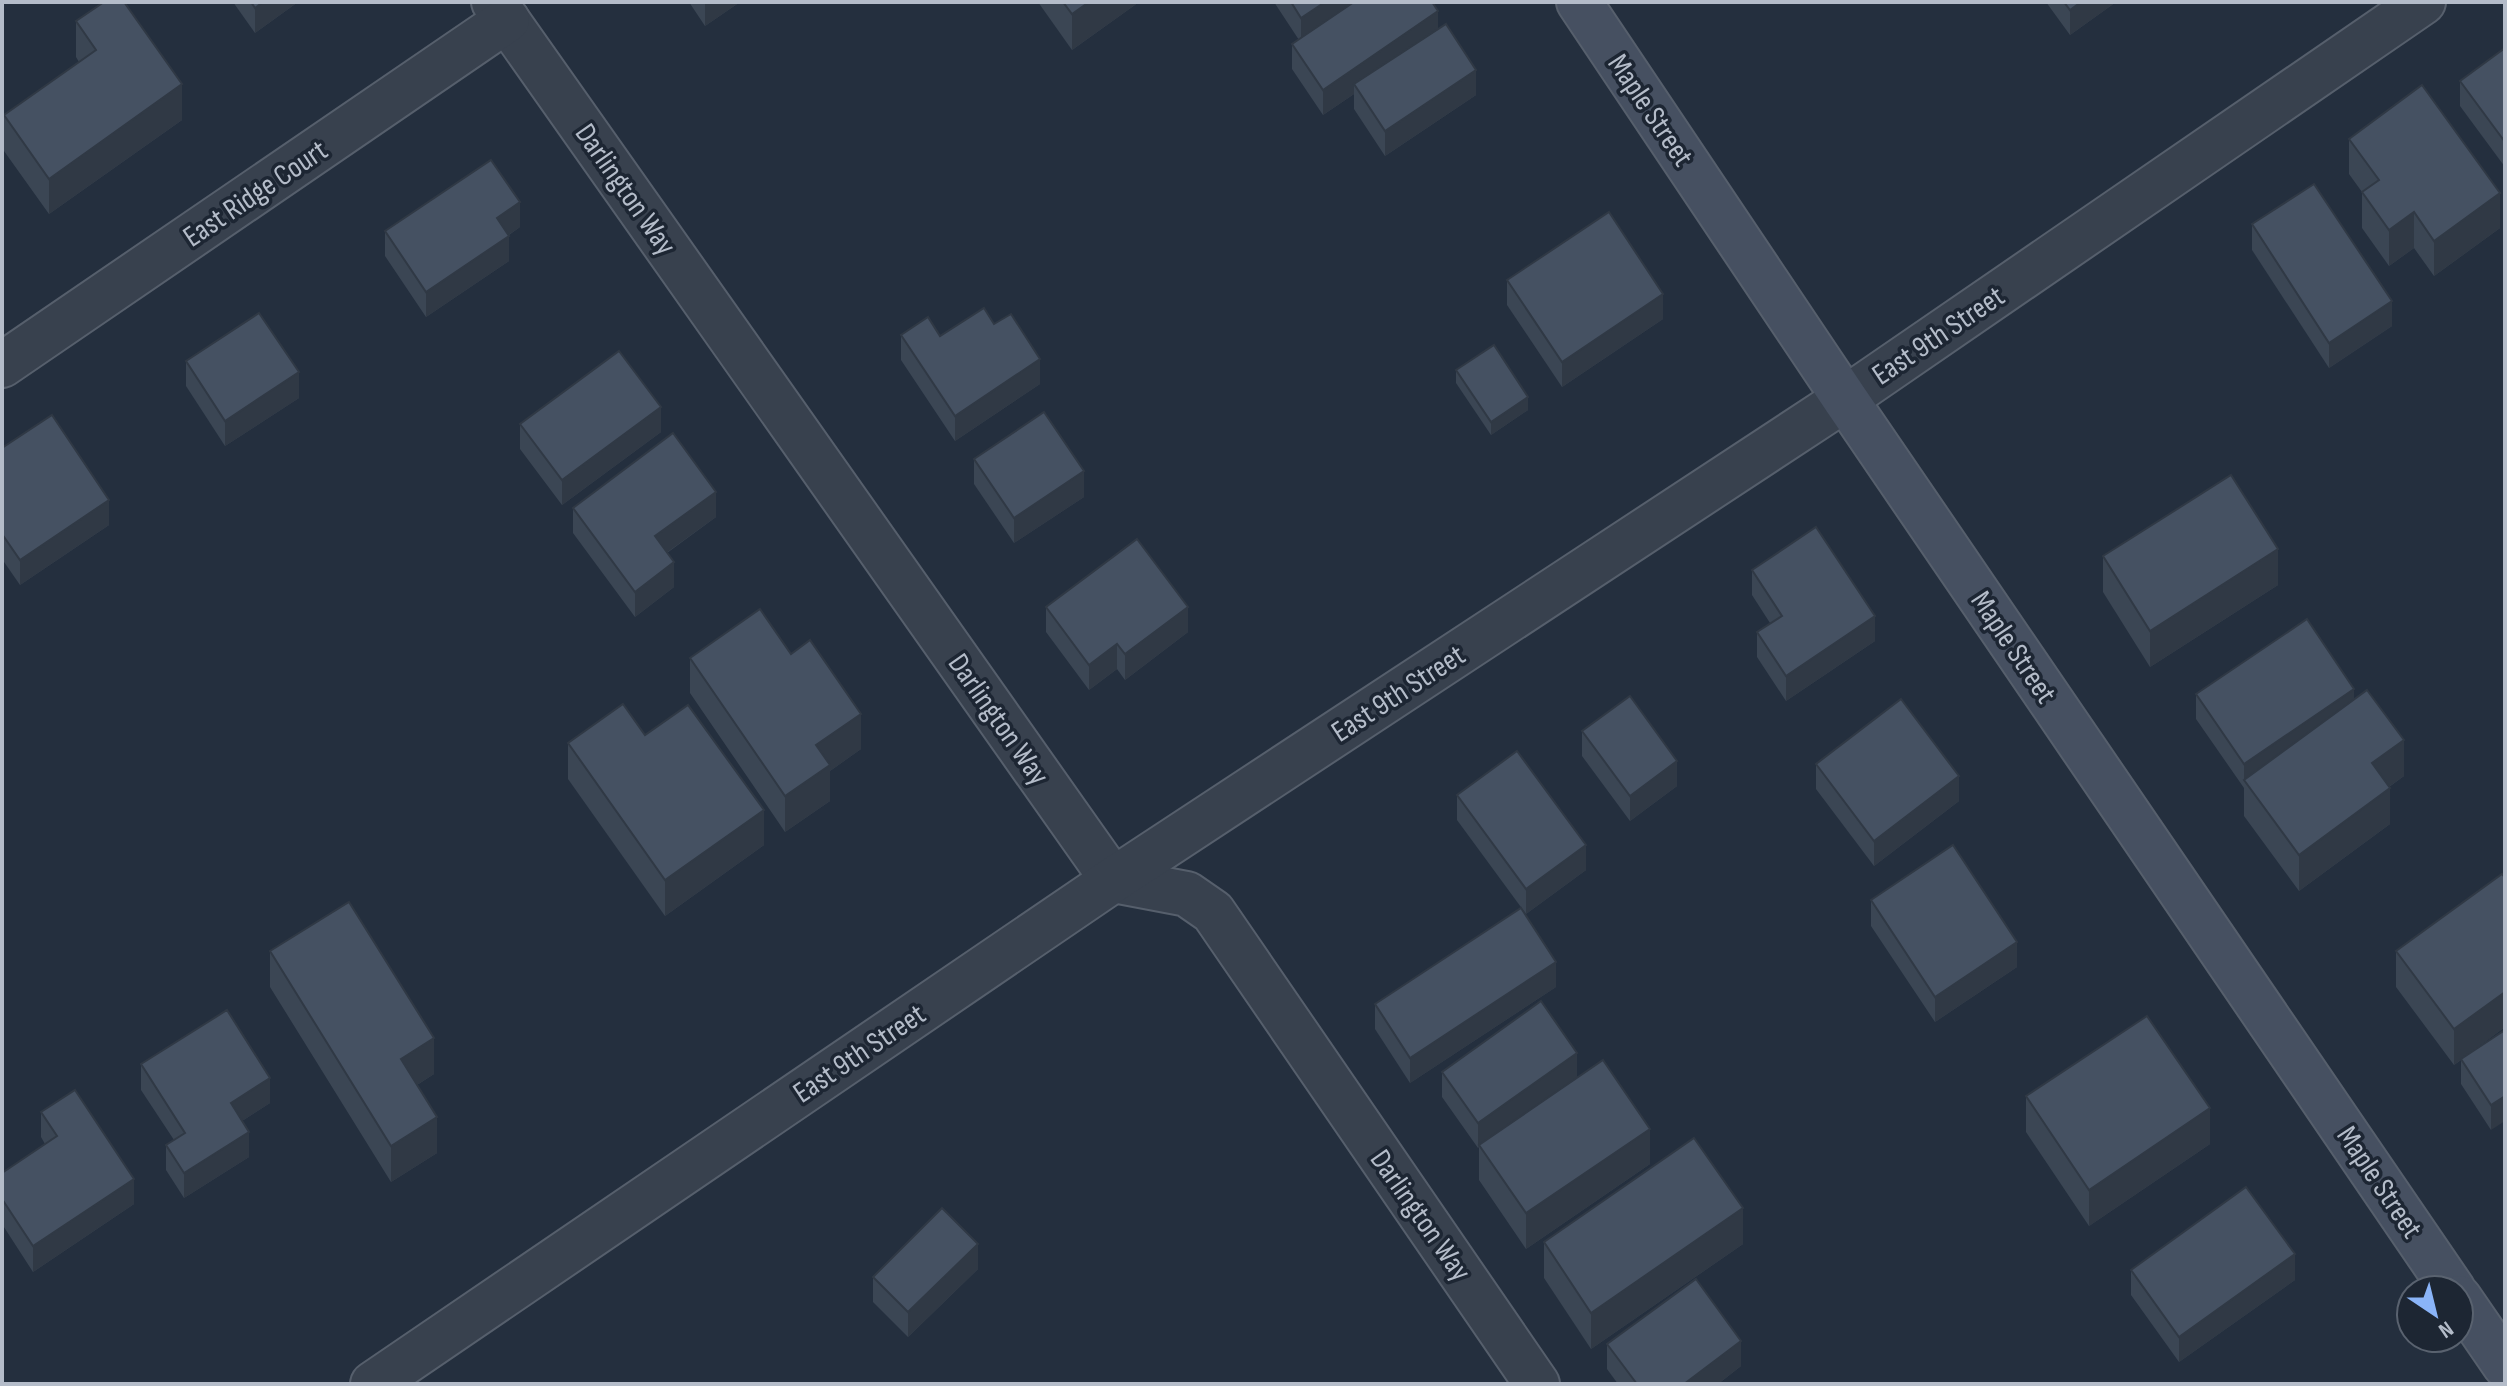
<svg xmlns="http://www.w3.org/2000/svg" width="2507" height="1386" font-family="'Sofia Sans Condensed',sans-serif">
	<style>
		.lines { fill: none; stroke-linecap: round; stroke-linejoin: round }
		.minor-casing { stroke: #565f6c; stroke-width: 48 }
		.tertiary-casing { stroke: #565f6c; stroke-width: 48 }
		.secondary-casing { stroke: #565f6c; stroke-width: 48 }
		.minor { stroke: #38414e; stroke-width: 44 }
		.tertiary { stroke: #38414e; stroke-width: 44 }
		.secondary { stroke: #465061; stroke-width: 44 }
		.wall { fill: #3b4654 }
		.shaded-wall { fill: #303945 }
		.building { fill: #455162; stroke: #303945; stroke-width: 2 }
		.labels { text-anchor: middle; stroke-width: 7; stroke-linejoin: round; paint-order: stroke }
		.street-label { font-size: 30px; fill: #b4bcc9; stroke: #1d2633 }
	</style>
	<rect width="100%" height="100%" fill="#242f3e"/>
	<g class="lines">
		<g class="minor-casing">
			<g id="minor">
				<path d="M494,2l619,878 74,14 26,18 324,472"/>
				<path d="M2,365l505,-345"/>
				<path d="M1845,399l578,-397"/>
			</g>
		</g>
		<g class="tertiary-casing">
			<path id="tertiary" d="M373,1384l740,-504 732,-481"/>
		</g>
		<g class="secondary-casing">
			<g id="secondary">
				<path d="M1579,2l266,397 608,891"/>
				<path d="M2459,1298l46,67"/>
			</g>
		</g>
		<use href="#minor" class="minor"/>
		<use href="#tertiary" class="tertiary"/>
		<use href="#secondary" class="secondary"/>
	</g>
	<g class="wall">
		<path d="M233,2h65l-43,31z"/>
		<path d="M689,2h51l-35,24z"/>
		<path d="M1038,2h101l-67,48z"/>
		<path d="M1274,2h158l6,27 38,66 -91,61 -31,-47v-15l-31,21 -31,-46v-25l7,-4z"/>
		<path d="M2046,2h70l-46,33z"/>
		<path d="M76,21l106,99 -133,94 -45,-63v-36l75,-53 -3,-5z"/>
		<path d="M2505,48v119l-45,-61v-25z"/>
		<path d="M2349,139l151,89 -66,48 -20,-28 -25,18 -27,-38v-36l-13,-18z"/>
		<path d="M2252,224l140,102 -63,42 -77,-118z"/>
		<path d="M520,227l-11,8v26l-83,56 -41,-61v-25z"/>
		<path d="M1507,280l156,39 -101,68 -55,-82z"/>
		<path d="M994,324l46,60 -85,57 -54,-81v-25l39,1z"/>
		<path d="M186,361l113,37 -74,48 -39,-60z"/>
		<path d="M1456,370l72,40 -37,25 -35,-52z"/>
		<path d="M520,424l141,8 -99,73 -42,-56z"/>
		<path d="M2,448l107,77 -89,60 -18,-26z"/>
		<path d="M974,459l110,38 -70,46 -40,-59z"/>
		<path d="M573,508l143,9 -49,36 7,34 -39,30 -62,-84z"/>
		<path d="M2103,556l175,29 -128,82 -47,-75z"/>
		<path d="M1752,570l123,71 -89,60 -29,-44v-25l13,-9 -18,-28z"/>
		<path d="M1046,607l142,25 -63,48 -8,-11 -28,21 -43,-58z"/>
		<path d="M791,654l70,95 -31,22v30l-45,31 -95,-139v-35z"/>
		<path d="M2196,694l158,6 50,76 -15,11 1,37 -91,67 -55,-75v-28l-48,-69z"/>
		<path d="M1582,731l95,55 -47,35 -48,-65z"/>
		<path d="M645,735l119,110 -99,71 -97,-137v-36z"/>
		<path d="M1816,764l143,37 -85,65 -58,-77z"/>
		<path d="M1457,795l129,75 -60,44 -69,-94z"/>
		<path d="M2505,878v149l-39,29 39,-26 -14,100 -30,-46v-24l-7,5 -58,-78v-36z"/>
		<path d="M1871,900l146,67 -82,55 -64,-96z"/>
		<path d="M270,951l164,123 -17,11 20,68 -46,29 -121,-195z"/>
		<path d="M1556,987l-146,96 -35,-54v-25z"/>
		<path d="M141,1064l129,39 -28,18 7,36 -65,41 -18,-28v-25l8,-5 -33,-50z"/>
		<path d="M1442,1072l135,6 73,86 -124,85 -47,-69v-33l-1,1 -36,-51z"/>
		<path d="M2026,1096l184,48 -121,82 -63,-94z"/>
		<path d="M41,1112l93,92 -101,68 -31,-48v-51l43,-29 -4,-7z"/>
		<path d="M1544,1242l199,2 -152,105 -47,-71z"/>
		<path d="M978,1269l-70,68 -35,-35v-25z"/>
		<path d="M2131,1270l164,10 -116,82 -48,-67z"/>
		<path d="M1607,1344l134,22 -23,18h-100l-11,-15z"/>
	</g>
	<g class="shaded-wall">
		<path d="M263,2h35l-43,31v-25z"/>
		<path d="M705,2h35l-35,24z"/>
		<path d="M1089,2h50l-67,48v-36z"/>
		<path d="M1325,2h37l-61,41v-25z"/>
		<path d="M2081,2h35l-46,33v-25z"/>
		<path d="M1438,11v25l-84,48v10l-31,21v-25z"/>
		<path d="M1476,70v25l-91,61v-25z"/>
		<path d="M182,84v36l-133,94v-35z"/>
		<path d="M2500,193v35l-66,48v-35z"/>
		<path d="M520,202v25l-23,16v-25z"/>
		<path d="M2414,212v36l-25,18v-36z"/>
		<path d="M509,236v25l-83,56v-25z"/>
		<path d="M1663,294v25l-101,68v-25z"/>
		<path d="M2392,301v25l-63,42v-25z"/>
		<path d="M1040,359v25l-85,57v-25z"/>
		<path d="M299,372v26l-74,48v-25z"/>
		<path d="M1528,397v13l-37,25v-13z"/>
		<path d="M661,407v25l-99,73v-25z"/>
		<path d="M1084,471v26l-70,46v-25z"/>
		<path d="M716,492v25l-61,44v-25z"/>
		<path d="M109,500v25l-89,60v-25z"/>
		<path d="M2278,549v36l-128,82v-36z"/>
		<path d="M674,562v25l-39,30v-25z"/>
		<path d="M1188,607v25l-63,48v-26z"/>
		<path d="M1875,616v25l-89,60v-25z"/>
		<path d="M1117,644v25l-28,21v-25z"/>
		<path d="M2354,689v25l-110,66v9v-25z"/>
		<path d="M861,714v35l-31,22v30l-45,31v-36l31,-51z"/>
		<path d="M2404,740v36l-32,23v-36z"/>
		<path d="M1677,761v25l-47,35v-25z"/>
		<path d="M1959,776v25l-85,65v-25z"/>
		<path d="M2390,788v36l-91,67v-36z"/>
		<path d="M764,810v35l-99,71v-36z"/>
		<path d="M1586,845v25l-60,44v-25z"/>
		<path d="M2017,942v25l-82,55v-25z"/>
		<path d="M1556,962v25l-146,96v-25z"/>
		<path d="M2505,992v35l-51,38v-36z"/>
		<path d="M434,1038v36l-33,21v-36z"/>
		<path d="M1577,1053v25l-98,67 -1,3v-25z"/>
		<path d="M270,1078v25l-39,25v-25z"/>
		<path d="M2505,1096v25l-14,9v-25z"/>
		<path d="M2210,1108v36l-121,82v-36z"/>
		<path d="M437,1117v36l-46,29v-36z"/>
		<path d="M1650,1129v35l-124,85v-36z"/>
		<path d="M249,1132v25l-65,41v-25z"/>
		<path d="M134,1179v25l-101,68v-26z"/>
		<path d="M1743,1208v36l-152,105v-36z"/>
		<path d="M978,1244v25l-70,68v-25z"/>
		<path d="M2295,1254v26l-116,82v-25z"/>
		<path d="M1741,1341v25l-23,18h-34z"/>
	</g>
	<g class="building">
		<path d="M104,2h20l58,82 -133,95 -45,-64 92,-65 -20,-29z"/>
		<path d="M251,2h12l-8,6z"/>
		<path d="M1063,2h26l-17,12z"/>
		<path d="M1291,2h34l-24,16z"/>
		<path d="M1354,2h78l6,9 -115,79 -31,-46z"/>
		<path d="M2064,2h17l-11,8z"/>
		<path d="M1446,24l30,46 -91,61 -31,-47z"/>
		<path d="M2505,48v94l-45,-61z"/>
		<path d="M2422,85l78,108 -66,48 -20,-29 -25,18 -27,-38 17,-12 -30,-41z"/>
		<path d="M491,160l29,42 -23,16 12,18 -83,56 -41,-61z"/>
		<path d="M2314,184l78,117 -63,42 -77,-119z"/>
		<path d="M1609,212l54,82 -101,68 -55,-82z"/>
		<path d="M984,308l10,16 17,-10 29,45 -85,57 -54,-81 27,-18 12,19z"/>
		<path d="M259,313l40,59 -74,49 -39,-60z"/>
		<path d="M1494,345l34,52 -37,25 -35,-52z"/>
		<path d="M619,351l42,56 -99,73 -42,-56z"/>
		<path d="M1044,412l40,59 -70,47 -40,-59z"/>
		<path d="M52,415l57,85 -89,60 -18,-26v-86z"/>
		<path d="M673,433l43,59 -61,44 19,26 -39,30 -62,-84z"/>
		<path d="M2231,475l47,74 -128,82 -47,-75z"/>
		<path d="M1816,527l59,89 -89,60 -29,-44 25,-16 -30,-46z"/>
		<path d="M1137,539l51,68 -63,47 -8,-10 -28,21 -43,-58z"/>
		<path d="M760,609l31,45 19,-14 51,74 -45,31 14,20 -45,31 -95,-138z"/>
		<path d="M2307,619l47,70 -110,75 -48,-70z"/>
		<path d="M2367,690l37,50 -32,23 18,25 -91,67 -55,-75z"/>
		<path d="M1630,696l47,65 -47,35 -48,-65z"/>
		<path d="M1901,699l58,77 -85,65 -58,-77z"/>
		<path d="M623,704l22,31 43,-30 76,105 -99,70 -97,-137z"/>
		<path d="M1517,751l69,94 -60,44 -69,-94z"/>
		<path d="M1953,845l64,97 -82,55 -64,-97z"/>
		<path d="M2502,874l3,4v114l-51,37 -58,-78z"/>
		<path d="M349,902l85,136 -33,21 36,58 -46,29 -121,-195z"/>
		<path d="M1521,908l35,54 -146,96 -35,-54z"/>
		<path d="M1541,1001l36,52 -99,70 -36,-51z"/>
		<path d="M227,1010l43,68 -39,25 18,29 -65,41 -18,-28 19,-12 -44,-69z"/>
		<path d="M2147,1016l63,92 -121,82 -63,-94z"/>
		<path d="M2505,1030v66l-14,9 -30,-46z"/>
		<path d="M1603,1060l47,69 -124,84 -47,-68z"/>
		<path d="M75,1090l59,89 -101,67 -31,-47v-26l55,-37 -16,-24z"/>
		<path d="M1694,1138l49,70 -152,105 -47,-71z"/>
		<path d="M2246,1187l49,67 -116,83 -48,-67z"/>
		<path d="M942,1208l36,36 -70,68 -35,-35z"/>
		<path d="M1696,1279l45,62 -57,43h-47l-30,-40z"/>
	</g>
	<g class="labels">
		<g class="street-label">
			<text transform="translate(1651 110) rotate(56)" y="10">Maple Street</text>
			<text transform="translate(626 189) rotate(55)" y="10">Darlington Way</text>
			<text transform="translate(255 193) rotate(-34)" y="10">East Ridge Court</text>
			<text transform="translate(1938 335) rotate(-34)" y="10">East 9th Street</text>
			<text transform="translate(2014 647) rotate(56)" y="10">Maple Street</text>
			<text transform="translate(1398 693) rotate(-33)" y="10">East 9th Street</text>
			<text transform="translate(999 719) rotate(55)" y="10">Darlington Way</text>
			<text transform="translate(859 1053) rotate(-34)" y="10">East 9th Street</text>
			<text transform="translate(2380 1182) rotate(56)" y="10">Maple Street</text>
			<text transform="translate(1421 1215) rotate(55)" y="10">Darlington Way</text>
		</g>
	</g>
	<rect width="2507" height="1386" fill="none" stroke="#b4bcc9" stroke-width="8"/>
	<g transform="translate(2435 1314) rotate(145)"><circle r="38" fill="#1d2633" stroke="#59626f" stroke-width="2"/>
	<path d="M0-6L14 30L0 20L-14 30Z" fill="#8ab4f8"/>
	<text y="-12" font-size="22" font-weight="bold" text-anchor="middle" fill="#b4bcc9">N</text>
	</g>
</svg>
